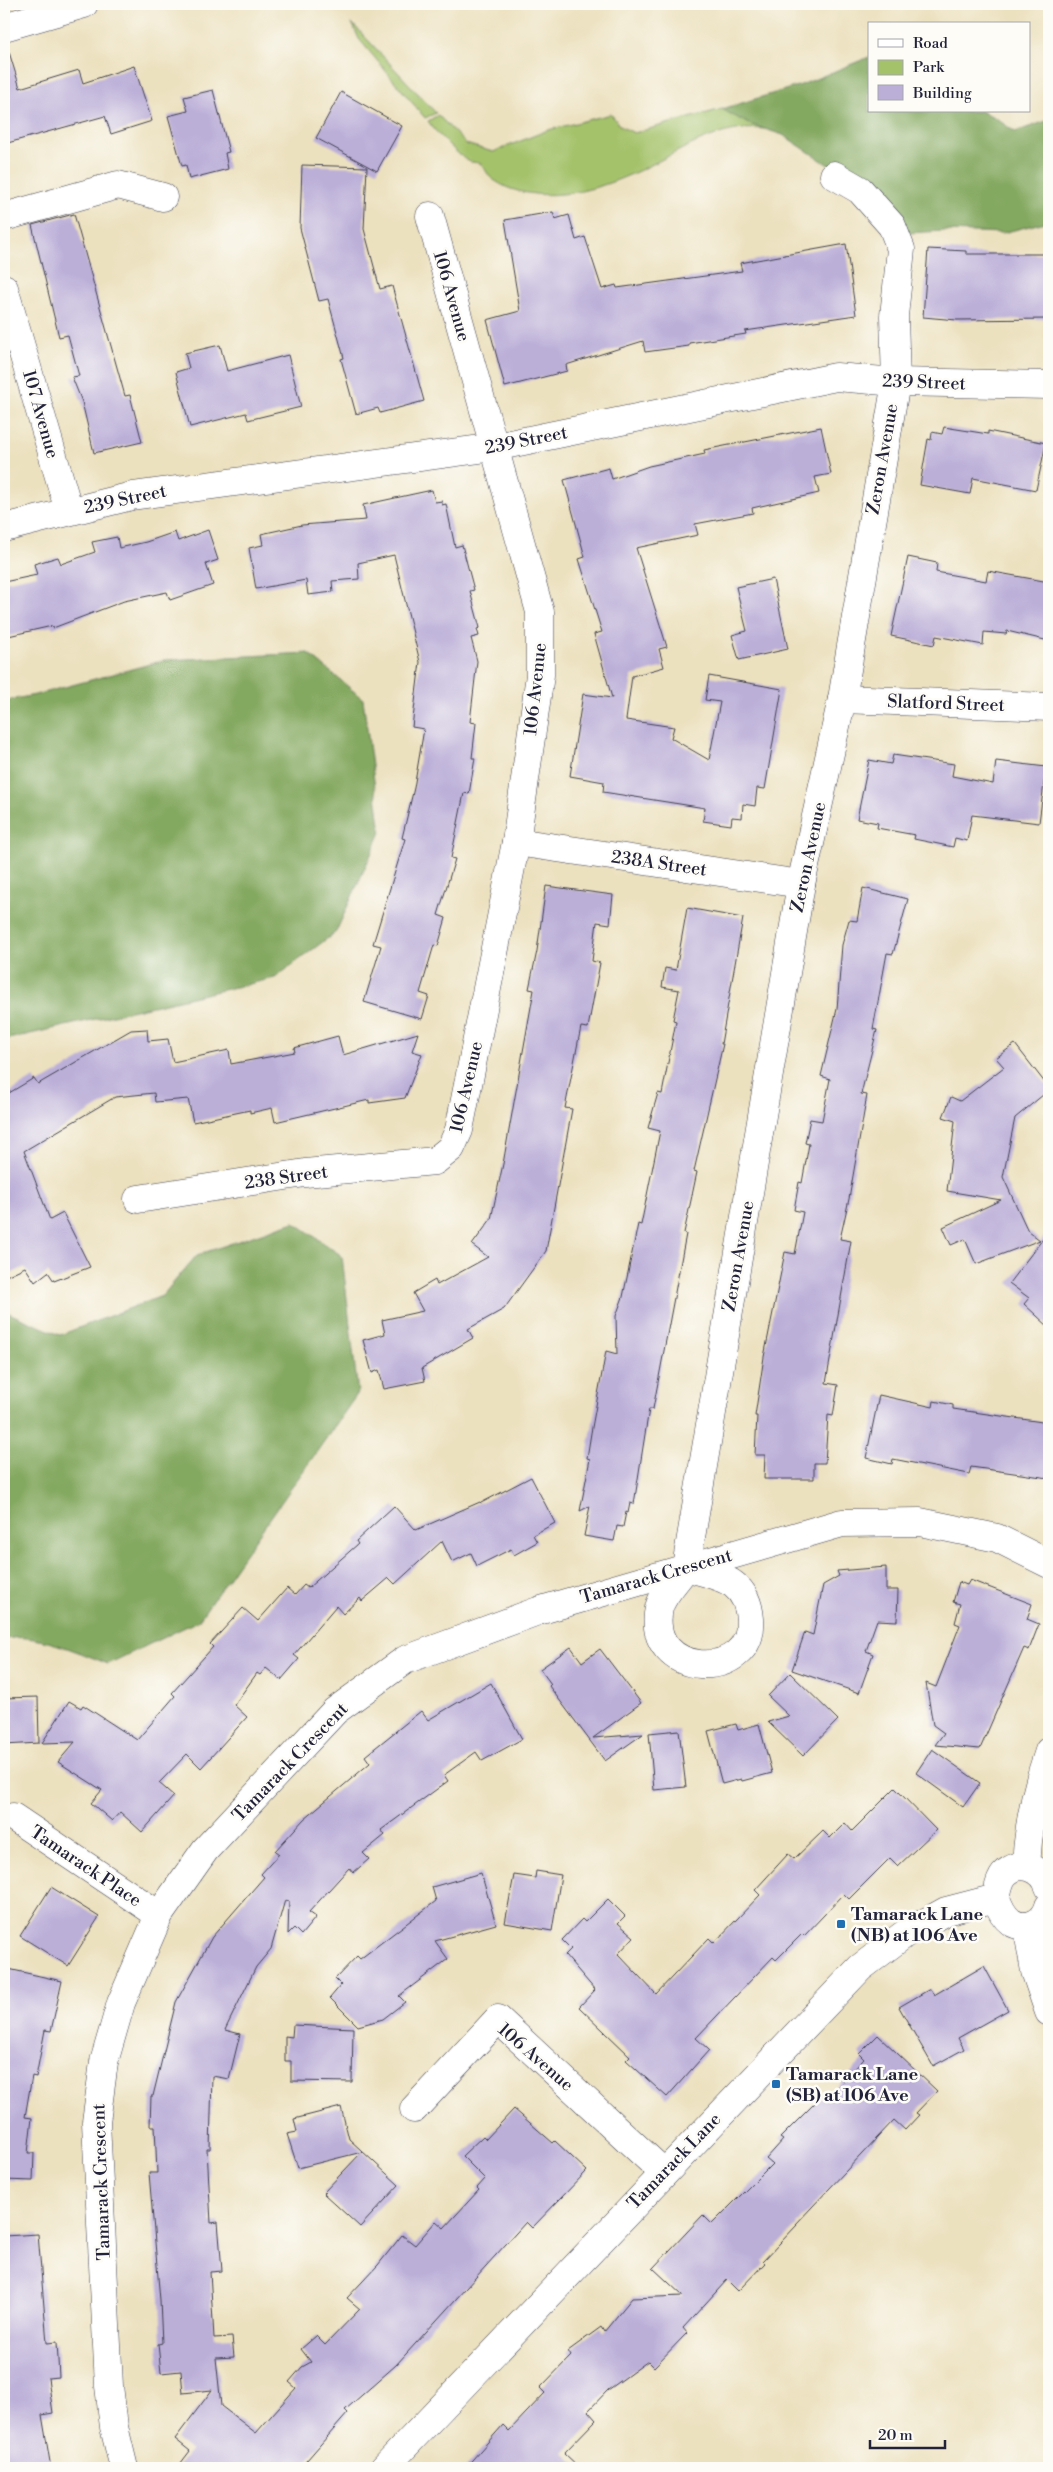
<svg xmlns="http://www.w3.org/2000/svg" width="1053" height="2472" font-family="'Libre Bodoni',serif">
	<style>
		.green { fill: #a4c26a; stroke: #637252 }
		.forest { fill: #83a85e; stroke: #52654c }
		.building { fill: #bbafd8 }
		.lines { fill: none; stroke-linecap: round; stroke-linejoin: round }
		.minor-casing { stroke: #403f4f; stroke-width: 29 }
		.major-casing { stroke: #403f4f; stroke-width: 29 }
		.minor { stroke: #fff; stroke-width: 28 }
		.major { stroke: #fff; stroke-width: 28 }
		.poi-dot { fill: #1f6fb2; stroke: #fdfcf7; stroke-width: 2 }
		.labels { text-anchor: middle; stroke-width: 5; stroke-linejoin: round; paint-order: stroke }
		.street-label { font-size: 18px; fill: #22223b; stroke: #fdfcf7 }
		.poi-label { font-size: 18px; font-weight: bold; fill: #22223b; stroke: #fdfcf7; text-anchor: start }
	</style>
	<rect width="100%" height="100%" fill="#fdfcf7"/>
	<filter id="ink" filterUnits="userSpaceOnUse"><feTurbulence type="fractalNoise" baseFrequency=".02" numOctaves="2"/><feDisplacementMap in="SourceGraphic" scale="10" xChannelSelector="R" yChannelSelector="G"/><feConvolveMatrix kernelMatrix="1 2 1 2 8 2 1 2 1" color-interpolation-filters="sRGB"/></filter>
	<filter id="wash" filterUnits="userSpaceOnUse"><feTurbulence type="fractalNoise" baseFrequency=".0096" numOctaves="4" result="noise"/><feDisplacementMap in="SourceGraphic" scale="20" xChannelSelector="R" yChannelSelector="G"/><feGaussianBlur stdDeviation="1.12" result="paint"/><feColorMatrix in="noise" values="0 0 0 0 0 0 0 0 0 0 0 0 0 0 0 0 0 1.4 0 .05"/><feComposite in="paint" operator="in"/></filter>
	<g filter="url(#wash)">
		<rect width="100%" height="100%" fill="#ece1bf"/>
		<g class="green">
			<path d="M352,23l84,90 -11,5 -66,-79z"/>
			<path d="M722,109l27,15 16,5c-45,-4 -79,19 -118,38 -41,20 -90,37 -136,22 -6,-2 -15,-7 -20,-11 -4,-4 -7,-13 -12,-15 -3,-1 -7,0 -11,-2 -10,-6 -34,-30 -40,-40l10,-6 28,29 27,8 55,-22 63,-16 9,12 14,7z"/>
		</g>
		<g class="forest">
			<path d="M869,57v54h112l15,7 19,14 34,-12v101l-46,12 -59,-2 -36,2 -81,-69 -44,-29 -34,-11 -27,-15 79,-24z"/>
			<path d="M308,653l55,46 18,133 -45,100 -61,46 -271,62v-339l31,-6 130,-35z"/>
			<path d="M294,1222l48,34 16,137 -160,228 -90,43c-25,-10 -78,-34 -104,-24v-329l56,24 102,-39 35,-41z"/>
		</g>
		<g id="blocks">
			<g class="building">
				<path d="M9,52l11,36 59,-18 4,13 51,-17 18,55 -41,13 -6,-18 -101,28v-91z"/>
				<path d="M213,90l16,62 -4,1 3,16 -39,10 -3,-14 -4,1 -14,-50 20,-5 -4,-14z"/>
				<path d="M341,92l61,34 -25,45 -61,-33z"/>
				<path d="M302,165l65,2 -3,62 16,60 12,-3 32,115 -44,12 -2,-5 -22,6 -15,-55 3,-1 -16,-59 -9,2 -19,-73z"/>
				<path d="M553,212l2,7 14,-4 7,25 9,-3 17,52 14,-4 1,3 125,-17 -2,-8 106,-19 10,71 -111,16 1,3 -57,9v3l-44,6 -2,-11 -77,24 1,6 -62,16 -18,-67 33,-9 -15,-91z"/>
				<path d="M74,214l51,182 5,-1 12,47 -48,11 -12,-51 -10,-25 7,-1 -11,-41 -9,2 -27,-112z"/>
				<path d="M928,249l38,2v3h83v65l-92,1 -34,-3z"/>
				<path d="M220,345l7,26 61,-16 13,52 -53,13 -2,-7 -56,14 -14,-55 13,-4 -4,-15z"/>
				<path d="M821,427l10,47 -16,3 4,16 -67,15 1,5 -58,11 3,11 -62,13 31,99 -8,2 5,18 -32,9 -6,44 48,7 -3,11 38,22 11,-58 -15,-2 4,-24 73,13 -17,100 -8,-1 -2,18 -12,-2 -1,14 -10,-1 -1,8 -28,-4 2,-13 -102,-16 1,-10 -34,-6 13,-82 29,4 -18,-64 8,-2 -23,-73 6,-2 -21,-77 45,-12 3,11 37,-13 56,-12 -1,-4z"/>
				<path d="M944,427l44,7v-3l58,12 -10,47 -63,-12 -3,16 -50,-9 8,-46 3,1 1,-8 10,2z"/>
				<path d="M432,490l3,12 7,-1v4l4,-1 9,43 7,-2 12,45 -4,1 10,37 -3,1 2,7 -8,2 6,23 -7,61 6,1 -4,35h3l-6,36 -5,-1 -13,65 4,1 -17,56 8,3 -8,28 -4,-1 -14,48 9,3 -7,23 -58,-17 17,-56 -8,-2 32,-105 -3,-1 12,-50 10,-59 -12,-2 8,-65 -26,-107 -36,8 1,16 -27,2 1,11 -25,3 -2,-15 -50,9 -7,-41 14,-3 -2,-11 41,-9 64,-5 -3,-15z"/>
				<path d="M208,530l10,30 -12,4 7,21 -43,15 -3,-8 -43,9 -71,27 -1,-2 -48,11v-55l33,-7 -3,-11 24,-7 3,7 34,-12 -3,-10 25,-5 2,11 27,-6 29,-10 3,9z"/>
				<path d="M908,557l29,6 -1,9 50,9 2,-10 61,11v59l-42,-10 -1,3 -22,-2 -1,13 -47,-9 -2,9 -43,-9z"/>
				<path d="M773,579l15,70 -49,11 -7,-25 15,-4 -11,-44z"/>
				<path d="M893,755l61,9 -2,12 41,8 3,-23 50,6 -7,56 -67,-8 -5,26 -12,-3 -2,9 -39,-8 1,-4 -38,-7 1,-5 -21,-4 12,-59 22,4z"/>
				<path d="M546,886l67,9 -3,29 -13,-2 -5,39 8,2 -12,65 -7,-1 -16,81 7,1 -26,142 -42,58 -36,20 5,9 -51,30 3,13 -41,8 -5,-19 -7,3 -9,-33 22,-6 -3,-14 41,-9 -10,-18 22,-13 2,5 51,-28 -16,-12 19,-26 12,-55 31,-174 -5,-1 8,-38z"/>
				<path d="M863,888l45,11 -15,55 -6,-1 -14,76 4,1 -16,64 6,1 -18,104 -9,40 11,2 -25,142 12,2 -5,31 -5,-1 -3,48h-11v16h-50l1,-24h-10l2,-39h-2l9,-59 21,-105 10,2 8,-42 -9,-2 5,-28 3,1 7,-39 -4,-1 5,-24 12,2 8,-42 -9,-3 16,-67 5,-64 7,-25 8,1z"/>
				<path d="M687,908l56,10 -22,126h2l-29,127 3,1 -13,61 2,1 -33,175h-4l-15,95 -4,-1 -2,10 -2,-1 -3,15 -6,-1 -3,15 -30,-5 6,-30 -10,5 10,-52 -3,-1 4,-25 15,-82 11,3 -1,-38 7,-19 15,-73 3,1 19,-94 -12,-3 10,-35 4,1 14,-73 -3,-1 6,-30 -17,-3 3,-19 11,2z"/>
				<path d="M147,1029l1,12 20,-2 5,23 56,-12 2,14 64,-12 -1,-4 44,-12 5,19 75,-22 -6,18 10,3 -17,44 -36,5v-3l-94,22 -3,-14 -22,5v-3l-57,12 -5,-23 -33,3 -1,-9 -39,4 -91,54 26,69 13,-7 27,54 -36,14 -6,-9 -13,10 -10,-15 -21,10v-181l30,-18 4,6 93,-54z"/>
				<path d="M1015,1044l34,44v2l-34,28 -12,59 25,54 12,9 -64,24 -11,-25 -14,6 -8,-18 58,-27 -54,-9 8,-70 -12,-4 8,-20 9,4 44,-34 -8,-9z"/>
				<path d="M1049,1231v96l-25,-23 5,-6 -20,-15z"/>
				<path d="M879,1395l54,12 1,-6 19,4v4l96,14v55l-78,-11 -2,7 -76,-15 -1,5 -26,-6z"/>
				<path d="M531,1477l24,46 -22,12 4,7 -23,13 -3,-6 -34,17 -6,-13 -19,9 -10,-21 -47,43 -6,-6 -27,23 -2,-3 -17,16 -7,-8 -42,49 5,4 -18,21 -15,-12 -6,7 -3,-2 -23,32 13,12 -46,51 -14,-14 -28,29 15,13 -32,36 -22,-20 -8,9 -21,-18 11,-13 -44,-28 17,-20 -33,1 27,-42 12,7 2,-3 54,35 38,-44 -3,-3 41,-46 -3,-3 33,-36 15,13 29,-33 8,7 9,-10 4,3 50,-44 -2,-3 38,-35 22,24 64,-28 1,1z"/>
				<path d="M886,1567v23h12l-1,31 -20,-1 -11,31 7,3 -14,39 -67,-23 13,-38 8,3 10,-50 16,-9 -2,-5z"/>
				<path d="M970,1580l62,24 -5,15 12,5 -10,26 -5,-2 -44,101 -45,-4 9,-12 -11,-8 -7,-42 10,4 24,-62 -5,-2 5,-19 -7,-2 6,-20 8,3z"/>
				<path d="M571,1647l11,15 18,-13 41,54 -48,35 50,-4 -38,27 -56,-75 2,-2 -11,-15z"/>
				<path d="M790,1673l48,47 -35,36 -35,-34 21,-6 -21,-20z"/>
				<path d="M491,1683l31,56 -40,22 -6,-9 -32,23 4,6 -67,49 4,5 -22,18 6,6 -16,14 -4,-5 -40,44 7,5 -15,18 -7,-7 -6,6 1,-33 -4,-1 -14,49 -15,18 -31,63 15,4 -11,45 -17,-3 -2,73h-3l4,74 7,-1 4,49 -12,1 4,66 18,-1 2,20 -18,1 5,48 35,27 40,-45 -7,-6 13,-15 9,-5 -10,-13 15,-13 9,9 35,-36 -13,-11 31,-33 24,-30 13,10 21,-24 8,7 35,-38 -2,-2 8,-9 -23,-23 21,-20 3,3 28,-30 39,34 2,-2 32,30 -55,57 -6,-6 -130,143 -51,45 3,3 -48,55h-123l13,-17 -15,-12 37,-49 -29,3 -2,-22 -20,2 -3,-29 4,-1 -2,-43 -11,-127h8l-2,-47h-5l1,-30h2l23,-94 36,-65 52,-60 -3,-3 18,-20 -4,-3 29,-32 66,-56 -5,-7 56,-45 7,9z"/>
				<path d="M38,1697l1,46 -35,2v-47z"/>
				<path d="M736,1724l2,6 21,-6 13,49 -30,8 -1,-2 -19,5 -14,-53z"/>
				<path d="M679,1730l7,57 -32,3 -5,-57z"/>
				<path d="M932,1749l48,34 -17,24 -47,-34z"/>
				<path d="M895,1788l41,42 -38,36 -8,-8 -41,41 -5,-5 -40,42 -2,-2 -26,26 -3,-3 -77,81 13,12 -42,47 -41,-37 4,-4 -51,-49 16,-17 -30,-35 6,-6 -9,-9 20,-21 3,3 23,-23 17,17 -7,7 16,14 -16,17 38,40 53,-56 5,5 46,-48 -5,-5 33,-36 6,5 29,-28 7,7 15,-15 7,8z"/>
				<path d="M536,1871l25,4 -9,56 -47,-8 9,-48 21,3z"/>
				<path d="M481,1873l15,51 -61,17 13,18 -49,37 6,6 -22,17 -25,7 -28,-28 11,-13 -6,-6 22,-23 3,3 76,-58 -4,-14z"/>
				<path d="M51,1887l48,30 -31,49 -48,-30z"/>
				<path d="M984,1966l24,44 -50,28 6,11 -31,17 -34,-59 31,-18 4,6z"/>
				<path d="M4,1968l58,13 -11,50 -6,-1 -9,47 -4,-1 -7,41 7,1 -4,35h6l-1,28 -29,-1z"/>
				<path d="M293,2025l60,3 -1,54 -61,-1v-20h-6v-25l7,1z"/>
				<path d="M878,2035l59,56 -21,22 3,2 -14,15 -11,-10 -98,104 1,1 -34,36 2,2 -27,28 -11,-11 -44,48 4,5 -33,34 -6,-6 -40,29 -20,21 8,9 -32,33 16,15h-115l38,-43 6,6 36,-38 -5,-5 31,-32 -3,-5 33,-24 3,5 28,-34 51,-2 -30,-28 50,-53 9,9 60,-60 -6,-5 17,-19 -3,-2 44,-44 3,4 37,-39 -5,-5z"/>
				<path d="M341,2107l8,32 50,46 -39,42 -37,-34 39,-41 -64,16 -11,-34 10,-2 -3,-13z"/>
				<path d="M38,2234l9,109 10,-1 2,35 -11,1 5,35 -11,2 9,53h-47v-232z"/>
			</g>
		</g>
	</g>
	<g filter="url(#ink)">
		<use href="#blocks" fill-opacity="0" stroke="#403f4f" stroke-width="1"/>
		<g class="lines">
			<g class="minor-casing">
				<g id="minor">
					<path d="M4,217l114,-32 45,12"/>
					<path d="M4,288l65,223"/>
					<path d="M4,528l128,-32 363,-49 341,-70 60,5 153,3"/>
					<path d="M842,699l207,8"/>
					<path d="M516,842l285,42"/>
					<path d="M138,1199l167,-26 130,-12 16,-13 8,-18 57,-288 24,-167v-63l-110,-396"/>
					<path d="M686,1567l115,-683 41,-185 54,-317 -2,-66 7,-67 -9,-23 -32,-36 -26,-15"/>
					<path d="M686,1567c32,10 61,11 64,52 5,64 -106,60 -91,-11 4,-15 19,-28 27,-41z"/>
					<path d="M13,1817l146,98"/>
					<path d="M1026,1866c2,-40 10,-78 23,-115"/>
					<path d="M1049,1887c-6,-19 -30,-29 -45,-12 -5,6 -6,15 -8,23 3,9 7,18 15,24 16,10 34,0 38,-16"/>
					<path d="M1027,1926l8,45 14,41"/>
					<path d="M414,2109l84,-90 166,154"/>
					<path d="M124,2468l-10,-41 -5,-41 -13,-264 8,-60 17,-59 38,-88 46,-65 130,-139 70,-51 133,-49 304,-88 78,-1 77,16 52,26"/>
					<path d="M384,2468l476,-500 46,-35 40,-22 50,-13"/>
				</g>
			</g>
			<g class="major-casing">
				<path id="major" d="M4,27l80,-23"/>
			</g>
			<use href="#minor" class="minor"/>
			<use href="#major" class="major"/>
		</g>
	</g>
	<g class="poi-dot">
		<rect x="836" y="1919" width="10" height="10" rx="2.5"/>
		<rect x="771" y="2079" width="10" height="10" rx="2.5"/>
	</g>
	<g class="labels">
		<g class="street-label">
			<text transform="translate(452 296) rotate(74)" y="6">106 Avenue</text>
			<text transform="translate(924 382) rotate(2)" y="6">239 Street</text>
			<text transform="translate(41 414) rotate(74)" y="6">107 Avenue</text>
			<text transform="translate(526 440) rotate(-11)" y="6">239 Street</text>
			<text transform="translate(882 459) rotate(-80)" y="6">Zeron Avenue</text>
			<text transform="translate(125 499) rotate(-12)" y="6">239 Street</text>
			<text transform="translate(535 689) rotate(-84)" y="6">106 Avenue</text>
			<text transform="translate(946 703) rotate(2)" y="6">Slatford Street</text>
			<text transform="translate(808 857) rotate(-78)" y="6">Zeron Avenue</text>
			<text transform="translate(659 863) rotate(8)" y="6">238A Street</text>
			<text transform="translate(466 1087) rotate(-77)" y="6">106 Avenue</text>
			<text transform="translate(286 1177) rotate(-8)" y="6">238 Street</text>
			<text transform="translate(738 1256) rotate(-80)" y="6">Zeron Avenue</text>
			<text transform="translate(656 1576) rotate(-16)" y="6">Tamarack Crescent</text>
			<text transform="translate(290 1762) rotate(-46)" y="6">Tamarack Crescent</text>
			<text transform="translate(86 1866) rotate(34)" y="6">Tamarack Place</text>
			<text transform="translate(536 2057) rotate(41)" y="6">106 Avenue</text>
			<text transform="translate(674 2161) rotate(-46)" y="6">Tamarack Lane</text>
			<text transform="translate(101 2182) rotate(-92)" y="6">Tamarack Crescent</text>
		</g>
		<g class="poi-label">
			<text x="851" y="1920">Tamarack Lane<tspan x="851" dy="21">(NB) at 106 Ave</tspan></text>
			<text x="786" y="2080">Tamarack Lane<tspan x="786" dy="21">(SB) at 106 Ave</tspan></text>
		</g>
	</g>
	<rect width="1053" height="2472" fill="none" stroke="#fdfcf7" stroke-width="20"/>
	<rect x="868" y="22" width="162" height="90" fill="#fdfcf7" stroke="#a5a5ac"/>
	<rect x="878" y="39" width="25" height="8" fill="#ffffff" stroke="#a5a5ac"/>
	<text x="913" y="48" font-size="15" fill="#22223b">Road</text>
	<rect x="878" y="60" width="25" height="15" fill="#a4c26a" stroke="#a5a5ac"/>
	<text x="913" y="72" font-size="15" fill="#22223b">Park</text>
	<rect x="878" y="85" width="25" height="15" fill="#bbafd8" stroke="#a5a5ac"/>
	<text x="913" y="98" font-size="15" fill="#22223b">Building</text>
	<path d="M870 2440v8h75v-8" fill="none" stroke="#22223b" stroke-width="2.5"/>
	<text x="878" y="2440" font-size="15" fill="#22223b" stroke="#fdfcf7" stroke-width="4" paint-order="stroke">20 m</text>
</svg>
